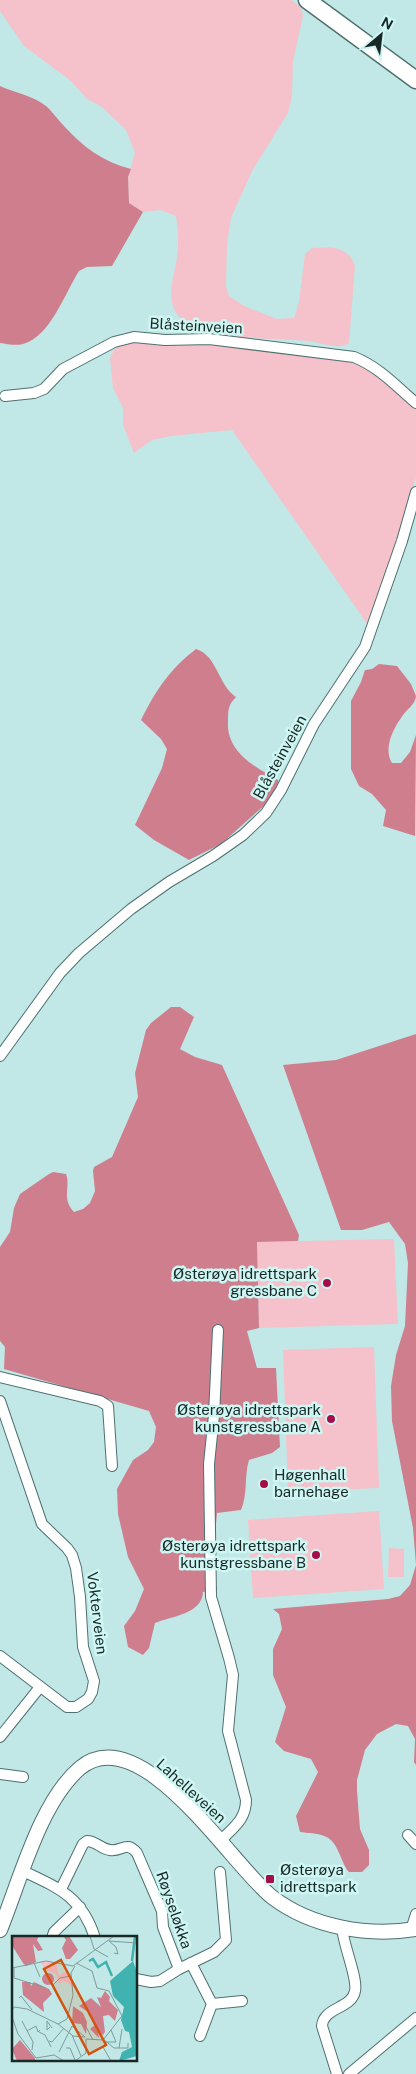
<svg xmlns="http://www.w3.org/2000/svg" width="416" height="2074" font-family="'Public Sans',sans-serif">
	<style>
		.green { fill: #f5c1ca }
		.forest { fill: #cf7e8e }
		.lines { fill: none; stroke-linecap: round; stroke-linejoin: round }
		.street-casing { stroke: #4e7170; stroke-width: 12 }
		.secondary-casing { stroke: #4e7170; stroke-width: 16 }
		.primary-casing { stroke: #4e7170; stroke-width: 19 }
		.street { stroke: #fff; stroke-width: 10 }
		.secondary { stroke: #fff; stroke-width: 14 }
		.primary { stroke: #fff; stroke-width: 16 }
		.poi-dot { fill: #a40d47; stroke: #cef6f3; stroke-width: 2 }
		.labels { text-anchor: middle; stroke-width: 5; stroke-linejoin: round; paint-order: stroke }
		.street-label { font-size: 15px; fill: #192827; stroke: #cef6f3 }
		.poi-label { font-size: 15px; fill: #192827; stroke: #cef6f3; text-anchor: end }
		.inset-river { fill: none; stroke: #40b2af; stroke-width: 2.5 }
		.inset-road { fill: none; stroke: #7e9b9a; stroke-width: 1 }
		.view { fill: #d3540f; fill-opacity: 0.15; stroke: #d3540f; stroke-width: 2.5 }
		.inset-edge { fill: none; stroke: #192827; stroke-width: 2.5 }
	</style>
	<rect width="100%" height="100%" fill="#c1e8e6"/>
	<g class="green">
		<path d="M0,0h291l10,7 2,9 -10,45 -1,35 -4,17 -36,58 -21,47 -4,26 -1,42 3,10 15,10 33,13 17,-1 5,-16 6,-48 7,-6c18,-1 36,-3 43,18l-6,77c-12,8 -28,-1 -41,-2 -37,-4 -78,0 -114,-12 -8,-3 -15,-11 -19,-18 -8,-15 -1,-37 2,-53 2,-12 1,-29 -1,-42l-16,-6 -17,2 -14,-9 -1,-26 7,-24 -9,-23 -24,-23 -15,-8 -16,-18 -47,-35 -24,-35z"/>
		<path d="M129,343l104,2 128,18 55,39v75l-30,100 -18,48 -136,-195 -61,6 -19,4 -18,13 -11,-28v-17l-10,-20 -3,-30 4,-8 6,-6z"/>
		<path d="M394,1239l4,85 -139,4 -2,-86z"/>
		<path d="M374,1347l5,141 -91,4 -5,-142z"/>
		<path d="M379,1511l5,78 -131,9 -5,-78z"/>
		<path d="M389,1548l15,1v28h-16z"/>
	</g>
	<g class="forest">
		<path d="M0,86c15,7 32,9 46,20 6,5 12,14 18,20 19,21 39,36 67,43l-3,8 1,26 14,9 -31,54 -25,1 -8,4c-14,22 -29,66 -56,73 -7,2 -16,0 -23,-1z"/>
		<path d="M196,649c21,6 22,36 40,48 -8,8 -8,13 -8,24 -2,31 27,46 50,59l1,4 -12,19 -46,41 -32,16 -35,-20 -19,-15 27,-57 5,-19 -6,-10 -20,-19c15,-30 28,-50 55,-71z"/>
		<path d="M379,664l18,2 14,18 5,12c-1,9 -8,12 -13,19 -10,14 -20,33 -11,48h9l9,-11 6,-17 -1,101 -32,-10 3,-16 -14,-16 -13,-8 -8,-17v-68l10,-19 4,-12 7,-1z"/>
		<path d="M171,1007h9l14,10 -14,32 15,8 27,8 77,170 -1,6 -41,1 2,86 -12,3 10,37h19l4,79 -8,6 -23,7c-5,16 -1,34 -8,50l-24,3 -5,56 5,21 -14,2c-1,22 -31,24 -48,31l-6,25 -6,7 -15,-8 -4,-21 11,-15 9,-22 -16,-32 -10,-43 -1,-25 16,-29 15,-10 6,-8 2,-15 -7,-16 -145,-42 1,-22 -5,-6v-94l10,-15 4,-24 6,-14 29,-20 4,-2 13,2c5,12 -5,25 8,38l9,-3 7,-6 5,-12 -2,-20 1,-4 18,-10 26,-60 -3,-24 11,-43 5,-7z"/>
		<path d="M416,1034v731l-2,-3 1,-23 -7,-13 -12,-2 -19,10 -12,16 -8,30v11l3,38 9,21v15l-7,7h-13c-9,-10 -10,-31 -25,-36 -6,-3 -17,-3 -24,-4l-4,-16 22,-44 -7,-13 -27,-8 -9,-9 11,-35 -13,-32v-26l9,-20 -3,-15 -6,-5 115,-10 12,-3 10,-11 6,-20 -3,-37 -21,-107 -1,-35 5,-31 9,-29 3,-63 -3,-19 -16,-22 -27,8h-21l-58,-165 53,-5z"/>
	</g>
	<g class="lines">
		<g class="street-casing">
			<g id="street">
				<path d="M5,396l29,-3 10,-4 19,-20 51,-27 20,-5 31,3 44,-1 145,18c25,10 42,29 62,46"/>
				<path d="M0,1056l60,-83 19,-20 52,-44 38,-27 44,-26 30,-21 23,-22 15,-23 33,-66 51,-77 37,-106 14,-49"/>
				<path d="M218,1330l-4,85 -5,49 2,133 18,61 4,17 -5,56 18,69c0,19 -12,27 -25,40"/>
				<path d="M0,1377l100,24 8,5 4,60"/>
				<path d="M0,1401l42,123 25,24 5,7 4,13 4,29 3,50 11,34 -2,11 -4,7 -12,8h-9l-67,-51"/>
				<path d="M0,1737l40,-50"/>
				<path d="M0,1774l23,3"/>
				<path d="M408,1835l8,9"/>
				<path d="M23,1871c36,17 59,26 72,67"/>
				<path d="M61,1889l22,-45 4,-3c9,0 14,8 23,9 12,2 16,-10 27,3l25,58 1,16 16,42"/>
				<path d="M411,1930l5,-16"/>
				<path d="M52,1938l2,-6 26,-25"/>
				<path d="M191,1963l21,41 -12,32"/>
				<path d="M136,1979l15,3 9,-1 19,-12 35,-17 12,-12 -6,-68"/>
				<path d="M212,2004l30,-3"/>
				<path d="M337,2074l-15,-48c1,-19 30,-17 33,-35 3,-13 -12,-46 -13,-64"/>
				<path d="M349,2074l67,-56"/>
			</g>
		</g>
		<g class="secondary-casing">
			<path id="secondary" d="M0,1930c20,-49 40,-128 80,-162 61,-51 153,99 192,129 39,30 96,40 144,32"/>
		</g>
		<g class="primary-casing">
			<path id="primary" d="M307,0l109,80"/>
		</g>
		<use href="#street" class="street"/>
		<use href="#secondary" class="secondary"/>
		<use href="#primary" class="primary"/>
	</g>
	<g class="poi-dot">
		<circle cx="327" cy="1283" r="5"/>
		<circle cx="331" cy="1419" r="5"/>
		<circle cx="264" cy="1484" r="5"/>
		<circle cx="316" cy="1555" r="5"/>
		<rect x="265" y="1874" width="10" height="10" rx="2.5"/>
	</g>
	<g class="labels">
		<g class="street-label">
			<text transform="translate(196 326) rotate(3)" y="5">Blåsteinveien</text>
			<text transform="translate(280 757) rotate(-61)" y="5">Blåsteinveien</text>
			<text transform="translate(97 1613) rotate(83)" y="5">Vokterveien</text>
			<text transform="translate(191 1791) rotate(42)" y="5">Lahelleveien</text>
			<text transform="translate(174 1910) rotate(71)" y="5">Røyseløkka</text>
		</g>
		<g class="poi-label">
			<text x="317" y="1279">Østerøya idrettspark<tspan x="317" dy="17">gressbane C</tspan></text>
			<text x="321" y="1415">Østerøya idrettspark<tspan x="321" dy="17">kunstgressbane A</tspan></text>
			<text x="274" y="1480" text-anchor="start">Høgenhall<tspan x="274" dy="17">barnehage</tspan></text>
			<text x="306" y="1551">Østerøya idrettspark<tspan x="306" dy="17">kunstgressbane B</tspan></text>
			<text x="280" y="1875" text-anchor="start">Østerøya<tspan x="280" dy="17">idrettspark</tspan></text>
		</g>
	</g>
	<g transform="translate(12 1936)">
		<rect width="125" height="125" fill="#c1e8e6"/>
		<path d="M29,26h15l3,14 5,-4 7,5 2,9 -10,-5 -4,3 -3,-10 -12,-5z" fill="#f5c1ca"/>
		<path d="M0,0h27l-2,4 6,10 -5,1 -5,-7 3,18 -10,4 -3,-3 -10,-16zM51,0h6l9,14 -8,9h-4l-4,-11 4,-8zM30 43a6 6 0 1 1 12 0a6 6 0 1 1-12 0ZM10,46h8l1,4 3,-4 15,7 3,5 -9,9 1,9 -21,-17zM93,55l5,6 -1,4 9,9 -3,11 -6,-6 -6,1 2,16 -2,3 -5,-4 1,7 -9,-9 5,-4 -7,-13 -9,-6 12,-8 10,9 -4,-10 4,1zM61,70l10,7 4,9 -1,12 -5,-10 -9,-1zM8,104l15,18v3h-18l-5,-12z" fill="#cf7e8e"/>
		<path d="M121,25l4,11v84l-18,5 3,-9 10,-5 -3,-15 -4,-1 -4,-11 3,-13 -11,-11 -3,-15z" fill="#40b2af"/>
		<path class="inset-river" d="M77,25l4,-2 5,8 8,-5 6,14M120,25l3,-25"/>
		<path class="inset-road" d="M78,0l4,13 14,8M97,5l28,2M97,5l7,6 2,7 -4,-1M22,27l6,14M0,32l34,-7 27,5 41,-30M2,32v10l32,10M41,49l7,-7 11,-2M7,62l2,-2 11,14M0,74l2,-3 13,2 31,15 14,11 9,21M0,81l6,17 18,24 18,-3 10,6M70,83l11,21M10,85l11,21 -1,8M46,88l9,-5 6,-24 -2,-22 4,-7M38,91l-3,3v-9l5,7M15,95l9,-5 2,6 2,-2M27,96l6,3 6,12M91,103l11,9h14v-5M37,105l3,1 12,-14M94,106h10l-5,-12M94,106l-3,5 8,14M54,112h4l5,12M107,112l3,-19M47,116l13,-26 13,11 -13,-1M63,125l11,-8v-14l17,1 19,-24 -13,-25 -12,-3 -5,-17 -16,-8"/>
		<path class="view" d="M49,24l45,85 -17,9 -45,-85z"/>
		<rect width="125" height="125" class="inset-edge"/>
	</g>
	<g transform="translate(381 35) rotate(28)" stroke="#cef6f3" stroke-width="4" paint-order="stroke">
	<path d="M0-4L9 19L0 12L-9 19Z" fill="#192827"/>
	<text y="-8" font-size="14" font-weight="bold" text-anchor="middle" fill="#192827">N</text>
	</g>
</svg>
